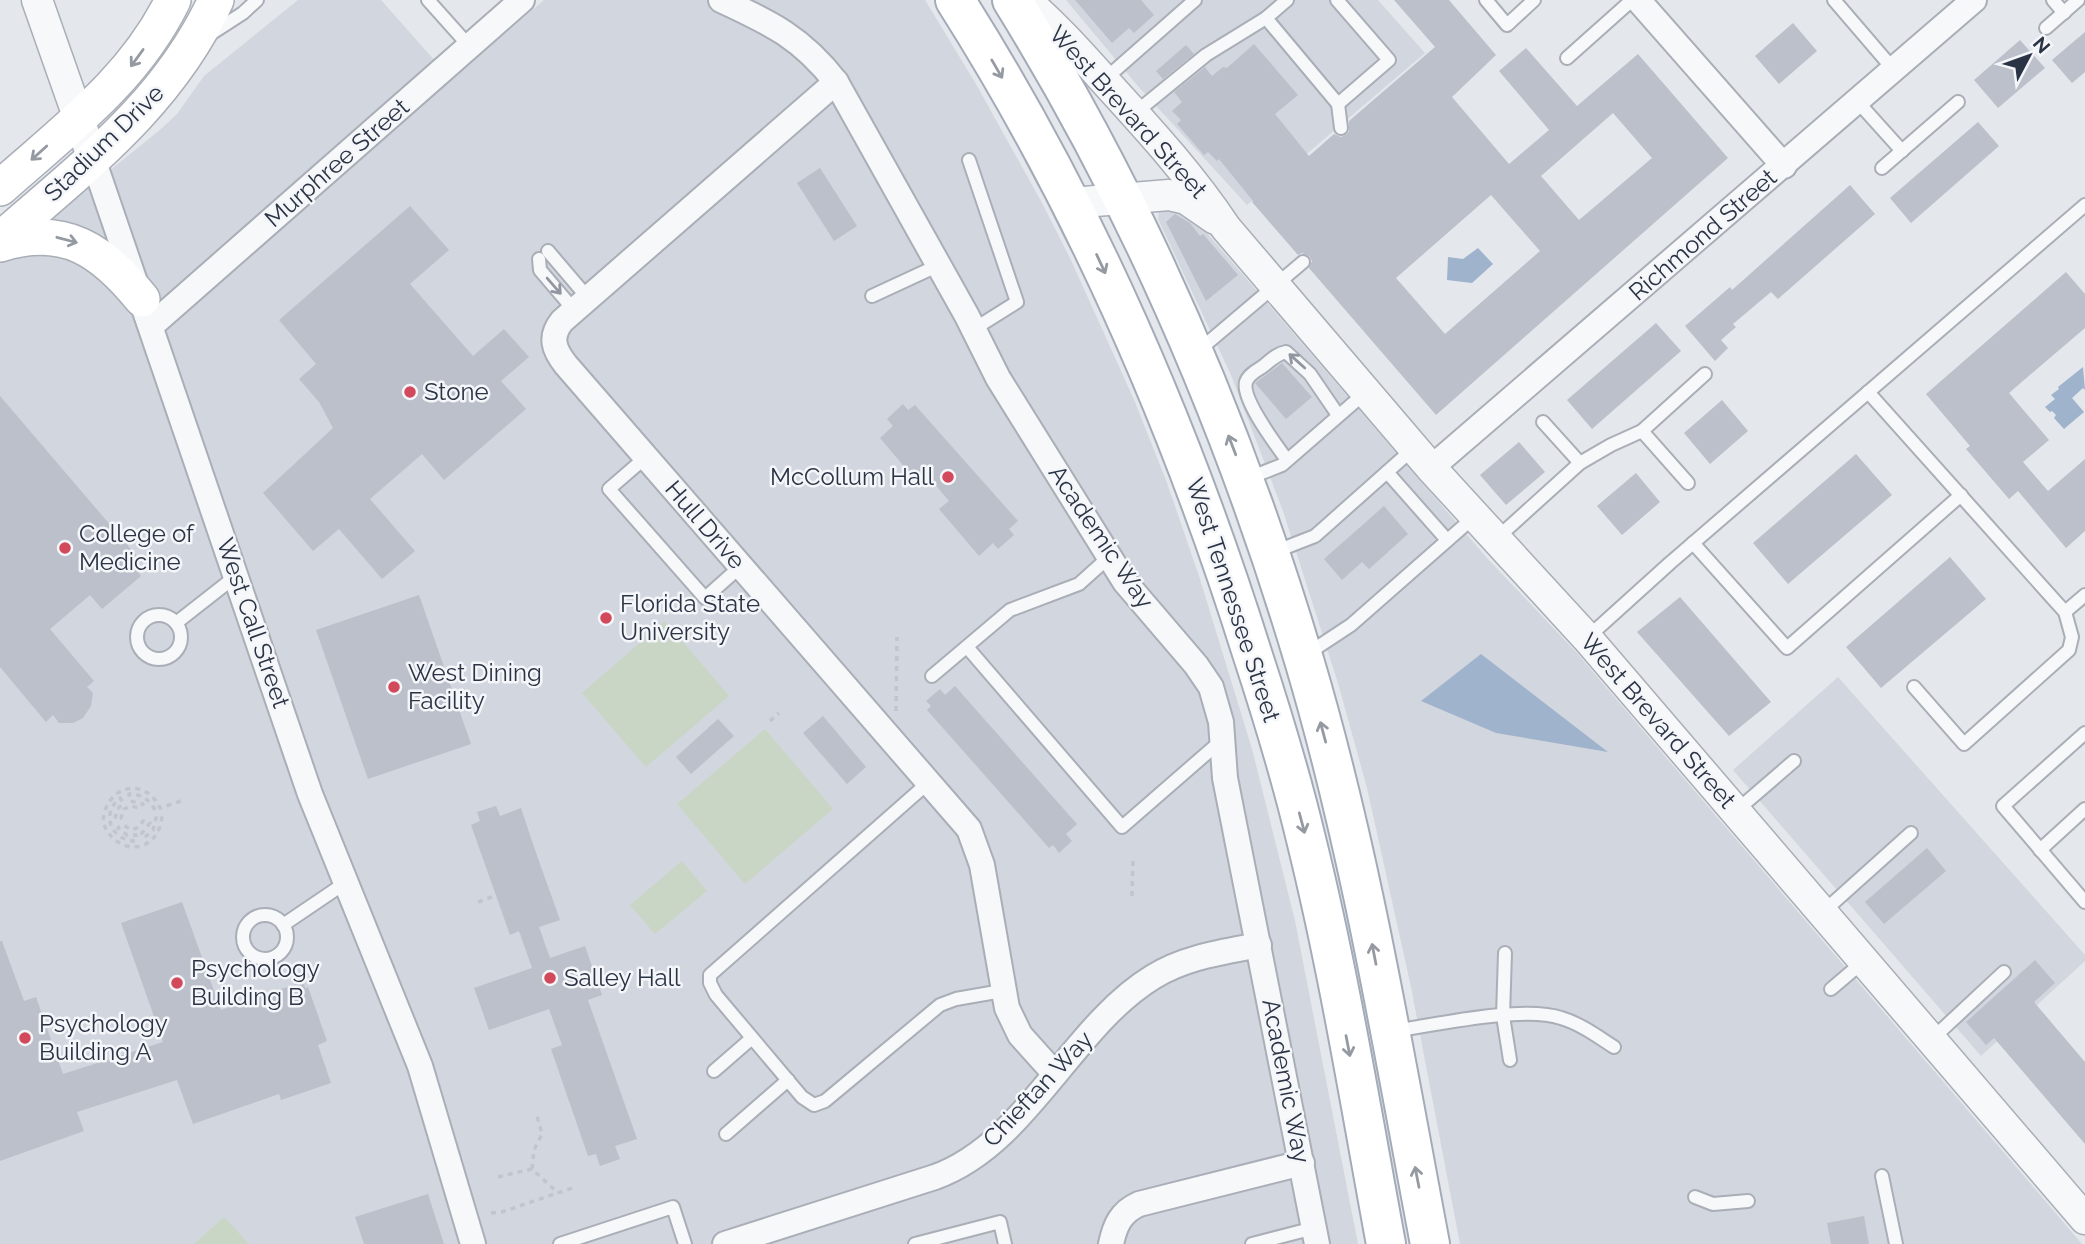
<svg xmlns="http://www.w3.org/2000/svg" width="2085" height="1244" font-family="Raleway,sans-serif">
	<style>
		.built { fill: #d2d6de }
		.green { fill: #c9d6c5 }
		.water { fill: #9fb4cc }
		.building { fill: #bbc0ca; fill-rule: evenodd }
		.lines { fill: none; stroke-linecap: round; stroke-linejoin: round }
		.service-casing { stroke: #a9aeb7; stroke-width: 16 }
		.minor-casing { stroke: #a9aeb7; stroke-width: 28 }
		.tertiary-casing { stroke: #a9aeb7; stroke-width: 33 }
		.secondary-casing { stroke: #a9aeb7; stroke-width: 38 }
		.primary-casing { stroke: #a3abb8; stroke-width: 42 }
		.path { stroke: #c2c5cb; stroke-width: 3.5; stroke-dasharray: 5 5; stroke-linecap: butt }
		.service { stroke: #f7f8fa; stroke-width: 12 }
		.minor { stroke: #f7f8fa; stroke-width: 24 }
		.tertiary { stroke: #f7f8fa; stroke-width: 30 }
		.secondary { stroke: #fff; stroke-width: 35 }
		.primary { stroke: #fff; stroke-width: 38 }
		.oneway { stroke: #959aa2 }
		.oneway2 { stroke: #9196a0 }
		.poi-dot { fill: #d1495b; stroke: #f4f6f9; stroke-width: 2.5 }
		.labels { text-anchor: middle; stroke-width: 5; stroke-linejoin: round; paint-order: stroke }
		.street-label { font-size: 24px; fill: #2b3445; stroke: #f4f6f9 }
		.poi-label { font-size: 24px; fill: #2b3445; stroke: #f4f6f9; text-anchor: start }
	</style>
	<rect width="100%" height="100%" fill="#e4e7ec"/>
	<g class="built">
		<path d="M298,0h83l71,80 92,-80h381l51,84 66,119 28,55 65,144 32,81 32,93 53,173 43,172 63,323h-1358v-985l161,-130 16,-15 27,-38z"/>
		<path d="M1066,0h312l47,53 -178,152 -110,-120z"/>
		<path d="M1173,204l27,21 287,333 88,93 507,593h-622l-49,-257 -44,-199 -29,-105 -55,-172 -52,-136 -73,-156 1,-9z"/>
		<path d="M1838,677l247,278v6l-104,95 -248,-286z"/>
	</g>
	<g class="green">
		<path d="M665,621l64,75 -83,71 -64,-74z"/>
		<path d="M765,729l68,80 -88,75 -68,-80z"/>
		<path d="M682,861l25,30 -52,43 -25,-29z"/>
		<path d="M224,1217l25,27h-55z"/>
	</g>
	<g class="water">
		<path d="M1478,248l15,16 -21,19 -25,-3 1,-23 15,2z"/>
		<path d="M2083,367l2,23 -2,-2 -11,10 12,14 -20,17 -10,-11 2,-3 -4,-4 -2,1 -5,-5 10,-8 -4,-4 8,-6 -1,-2z"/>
		<path d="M1481,654l127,98 -112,-19 -75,-32z"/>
	</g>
	<g class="building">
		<path d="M1075,0h66l13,15 -20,18 -5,-5 -17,15z"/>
		<path d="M1394,0h55l47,55 -44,42 57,67 40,-34 -50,-59 27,-23 51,58 61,-52 90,104 -292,257 -127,-147 3,-7 -3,-5 -7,-3 -4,2 -46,-53 1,-1 -34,-42 -2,2 -9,-9 -4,3 -27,-31 4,-4 -9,-9 10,-9 -8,-10 31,-25 7,9 11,-9 4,1 27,-24 44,51 -23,19 34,42 25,-22 7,3 6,-3 2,-3v-10l86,-74zM1613,113l39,45 -73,62 -38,-44zM1491,195l49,56 -95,83 -49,-56z"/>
		<path d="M1793,23l24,28 -38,33 -24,-28z"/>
		<path d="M2085,32v40l-13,11 -20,-23z"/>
		<path d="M2020,40l25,28 -47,40 -24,-28z"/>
		<path d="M1186,45l8,9 -31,25 -7,-8z"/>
		<path d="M1978,122l21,24 -88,77 -21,-25z"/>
		<path d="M820,168l37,58 -23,15 -37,-58z"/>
		<path d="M1850,185l25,29 -97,85 -7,-7 -38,32 3,3 -15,13 7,8 -13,13 -30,-35 45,-39 2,3z"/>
		<path d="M410,206l39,44 -39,34 63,72 31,-27 25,28 -28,24 25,28 -82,71 -22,-26 -52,45 45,52 -33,28 -43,-50 -26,22 -50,-58 70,-65 -14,-26 -20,-23 17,-15 -37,-44z"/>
		<path d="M1175,214l15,9 10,13 3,-2 35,41 -32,26 -40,-79z"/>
		<path d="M2066,272l19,22v34l-76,65 40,47 -26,22 25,29 37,-32v72l-19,17 -48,-57 -9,8 -43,-50 4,-3 -44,-52z"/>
		<path d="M1656,323l25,28 -89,78 -25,-29z"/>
		<path d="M1282,363l30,34 -26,22 -31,-36z"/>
		<path d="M0,396l141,165 -7,6 7,9 -39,33 -12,-14 -40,34 44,52 -7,6 6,6 -2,13 -8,12 -10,5h-14l-6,-8 -7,7 -46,-55z"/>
		<path d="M1722,400l26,31 -38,33 -26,-31z"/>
		<path d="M903,404l5,6 7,-5 103,116 -9,8 5,6 -16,14 -5,-6 -14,13 -40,-47 10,-8 -21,-25 -9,8 -39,-46 13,-12 -6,-7z"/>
		<path d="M1519,442l26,30 -39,33 -26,-30z"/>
		<path d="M1856,454l36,41 -104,89 -35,-41z"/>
		<path d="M1636,473l24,29 -38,33 -25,-29z"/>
		<path d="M1384,506l24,28 -39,35 -7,-7 -20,18 -18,-21z"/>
		<path d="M1950,557l36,42 -105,89 -35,-41z"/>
		<path d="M419,595l52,149 -103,35 -52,-149z"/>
		<path d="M1680,597l91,105 -42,34 -92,-104z"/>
		<path d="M955,686l122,138 -11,10 6,7 -13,12 -6,-8 -4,3 -122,-138 4,-4 -5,-5 14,-12 5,6z"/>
		<path d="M823,716l43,51 -19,17 -44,-51z"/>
		<path d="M718,719l16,17 -43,38 -15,-17z"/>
		<path d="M496,806l4,10 21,-8 13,39 26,73 -21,7 11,31 35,-12 17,49 -14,5 49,139 -22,7 5,13 -20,7 -4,-12 -8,2 -37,-107 11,-4 -13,-36 -60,21 -15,-42 58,-20 -13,-37 -9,4 -39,-110 9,-4 -3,-9z"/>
		<path d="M1927,848l19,23 -62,53 -19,-22z"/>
		<path d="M182,902l39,108 78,-27 1,2 4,-1 1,4 3,-1 19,54 -9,4 13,38 -50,17 -2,-6 -86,30 -16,-44 -100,32 7,19 -84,30v-220h2l22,60 12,-4 27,77 100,-32 -42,-119z"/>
		<path d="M2035,960l20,23 -21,19 51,60v82l-91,-106 -8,7 -20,-23z"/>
		<path d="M428,1194l16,50h-80l-9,-27z"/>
		<path d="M1864,1216l5,28h-38l-4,-21z"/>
	</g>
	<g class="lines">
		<g class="service-casing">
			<g id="service">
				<path d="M428,0l42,47"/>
				<path d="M1486,0l21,25 27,-25"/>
				<path d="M1834,0l60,70"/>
				<path d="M2053,0l11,13"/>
				<path d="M1266,18l72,86 51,-44 -52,-60"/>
				<path d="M2046,28l32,-28"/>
				<path d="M209,35l34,-22 14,-13"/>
				<path d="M1567,58l65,-58"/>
				<path d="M1104,80l91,-80"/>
				<path d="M1857,101l45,50"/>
				<path d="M1338,104l3,24"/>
				<path d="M1135,113l71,-58 60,-37 21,-18"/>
				<path d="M969,160l48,142 -43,27"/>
				<path d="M1882,168l76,-66"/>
				<path d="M548,251l40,47"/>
				<path d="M539,259l1,11 34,40"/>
				<path d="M872,296l67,-31"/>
				<path d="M1198,351l105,-89"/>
				<path d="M1868,392l197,220 7,25 -3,13 -105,94 -50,-57"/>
				<path d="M1543,422l37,41"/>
				<path d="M1642,431l46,52"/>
				<path d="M646,457l-37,32 96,109 36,-32"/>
				<path d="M1287,460c-10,-14 -46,-61 -41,-78 2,-7 11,-12 16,-15 8,-6 14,-13 24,-15l24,22 28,41"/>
				<path d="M1387,472l60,68"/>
				<path d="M1249,478l33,-13 84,-73"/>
				<path d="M1496,539l84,-76 31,-18 31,-14 63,-57"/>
				<path d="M1693,543l94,105 174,-153"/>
				<path d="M1274,552l41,-16 99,-88"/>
				<path d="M2065,612l20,-17"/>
				<circle cx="159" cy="637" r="22"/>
				<path d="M176,623l60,-47"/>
				<path d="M1587,638l83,-75 415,-358"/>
				<path d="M967,647l155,180 100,-87"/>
				<path d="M1307,654l44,-29 123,-108"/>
				<path d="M932,676l78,-66 69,-26 30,-27"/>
				<path d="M2085,733l-82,73 82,96"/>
				<path d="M929,782l-219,193v8l6,12 86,102 12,8 11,-4 115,-96 16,-6 46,-8"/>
				<path d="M1736,811l58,-50"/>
				<path d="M2040,850l45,-41"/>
				<path d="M1823,912l88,-79"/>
				<circle cx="265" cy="937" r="22"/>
				<path d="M283,925l62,-42"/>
				<path d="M1505,953l-2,63 7,44"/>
				<path d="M1831,989l33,-28"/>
				<path d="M1393,1031c42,-6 131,-26 168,-13 20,6 36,18 53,29"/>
				<path d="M1932,1039l72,-67"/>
				<path d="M714,1071l38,-33"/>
				<path d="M726,1134l62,-54"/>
				<path d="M1882,1176l14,68"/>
				<path d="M1695,1197l18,7 35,-3"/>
				<path d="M560,1244l113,-37 12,37"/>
				<path d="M915,1244l85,-22 5,22"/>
				<path d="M1252,1244l62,-16"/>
			</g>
		</g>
		<g class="minor-casing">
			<g id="minor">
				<path d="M721,0c50,23 81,38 115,82l131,234 31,62 127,204 71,83 15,22 10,35 4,56 92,466"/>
				<path d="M1638,0l146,166"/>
				<path d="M836,82l-274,239c-13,16 -8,29 4,44l403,464 13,36 25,143 13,27 35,39"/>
				<path d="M93,159l217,635 110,272 53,178"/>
				<path d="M151,326l371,-326"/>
				<path d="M1431,468l543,-468"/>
				<path d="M725,1244l210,-67c92,-33 136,-150 218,-200 32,-20 70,-25 106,-32"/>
				<path d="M1111,1244c4,-19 10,-32 28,-40l163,-41"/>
			</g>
		</g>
		<g class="tertiary-casing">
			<g id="tertiary">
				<path d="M37,0l56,159"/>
				<path d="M1025,0c31,26 58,57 86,88 41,45 81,89 115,140l205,240 156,170 498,581"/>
				<path d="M1071,203l98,-8 17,4 29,20"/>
			</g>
		</g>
		<g class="secondary-casing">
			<g id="secondary">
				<path d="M0,188c65,-58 134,-108 173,-188"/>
				<path d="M0,240c84,-74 168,-136 216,-240"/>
				<path d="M0,244c65,-20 102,6 142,55"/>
			</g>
		</g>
		<g class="primary-casing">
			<g id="primary">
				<path d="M955,0c129,203 225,424 297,653 20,61 39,123 54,186 33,133 55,270 80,405"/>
				<path d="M1012,0c127,205 223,429 292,660 57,191 89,389 126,584"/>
			</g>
		</g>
		<g class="path">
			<path d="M896,711l1,-74"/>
			<path d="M770,721l9,-8"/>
			<path d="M155,810c-6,-11 -14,-16 -26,-16l1,7 13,3 -4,4 -8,-2 -7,3 -3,9 -6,1 2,-9 6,-7 -3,-5c-20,16 -9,43 16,43v-6h-9l-9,-7 5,-3 9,5 7,-3 4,-6 7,2 -8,10 2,5 9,-8 3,-12 6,-2c-3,39 -47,41 -59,6 2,-36 41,-47 57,-14l21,-7"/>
			<path d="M1132,896l1,-38"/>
			<path d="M478,902l14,-5"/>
			<path d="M532,1169l2,-19 8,-16 -5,-18"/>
			<path d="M498,1177l34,-8 26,24"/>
			<path d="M491,1213l11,-1 73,-25"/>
		</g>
		<use href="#service" class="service"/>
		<use href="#minor" class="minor"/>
		<use href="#tertiary" class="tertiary"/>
		<use href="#secondary" class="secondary"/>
		<use href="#primary" class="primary"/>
	</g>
	<defs><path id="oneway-shaft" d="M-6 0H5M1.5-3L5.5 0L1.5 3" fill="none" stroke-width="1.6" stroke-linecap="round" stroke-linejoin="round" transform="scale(1.75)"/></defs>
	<g class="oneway">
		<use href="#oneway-shaft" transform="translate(137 58) rotate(126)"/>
		<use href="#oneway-shaft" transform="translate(997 69) rotate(60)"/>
		<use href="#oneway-shaft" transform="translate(39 153) rotate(138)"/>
		<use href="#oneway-shaft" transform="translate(67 240) rotate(15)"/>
		<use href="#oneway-shaft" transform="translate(1101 264) rotate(65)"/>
		<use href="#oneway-shaft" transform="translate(1232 445) rotate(-111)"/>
		<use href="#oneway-shaft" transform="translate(1323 732) rotate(-105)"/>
		<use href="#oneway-shaft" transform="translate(1302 823) rotate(75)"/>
		<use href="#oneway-shaft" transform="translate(1374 954) rotate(-101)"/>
		<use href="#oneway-shaft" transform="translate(1348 1046) rotate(79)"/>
		<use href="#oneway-shaft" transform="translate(1417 1177) rotate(-101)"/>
	</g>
	<g class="oneway2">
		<use href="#oneway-shaft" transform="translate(554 286) rotate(49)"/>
		<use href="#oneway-shaft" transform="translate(1297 361) rotate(-138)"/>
	</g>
	<g class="poi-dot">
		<circle cx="410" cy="392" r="7"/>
		<circle cx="948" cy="477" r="7"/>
		<circle cx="65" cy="548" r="7"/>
		<circle cx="606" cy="618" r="7"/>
		<circle cx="394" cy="687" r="7"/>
		<circle cx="550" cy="978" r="7"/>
		<circle cx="177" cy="983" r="7"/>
		<circle cx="25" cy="1038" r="7"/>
	</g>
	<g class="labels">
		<g class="street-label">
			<text transform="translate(1128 112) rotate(48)" y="8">West Brevard Street</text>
			<text transform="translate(104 143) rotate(-44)" y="8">Stadium Drive</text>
			<text transform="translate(337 163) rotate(-41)" y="8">Murphree Street</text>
			<text transform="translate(1703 235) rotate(-41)" y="8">Richmond Street</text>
			<text transform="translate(705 525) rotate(49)" y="8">Hull Drive</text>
			<text transform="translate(1101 537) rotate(56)" y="8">Academic Way</text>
			<text transform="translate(1233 600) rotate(72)" y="8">West Tennessee Street</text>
			<text transform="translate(253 623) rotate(71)" y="8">West Call Street</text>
			<text transform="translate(1658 721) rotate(49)" y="8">West Brevard Street</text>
			<text transform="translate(1286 1081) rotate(79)" y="8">Academic Way</text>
			<text transform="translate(1038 1089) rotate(-47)" y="8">Chieftan Way</text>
		</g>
		<g class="poi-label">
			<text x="424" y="400">Stone</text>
			<text x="934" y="485" text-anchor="end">McCollum Hall</text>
			<text x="79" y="542">College of<tspan x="79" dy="28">Medicine</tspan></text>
			<text x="620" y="612">Florida State<tspan x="620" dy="28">University</tspan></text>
			<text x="408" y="681">West Dining<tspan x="408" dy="28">Facility</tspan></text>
			<text x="191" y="977">Psychology<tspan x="191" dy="28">Building B</tspan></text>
			<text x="564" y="986">Salley Hall</text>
			<text x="39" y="1032">Psychology<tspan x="39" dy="28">Building A</tspan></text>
		</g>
	</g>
	<g transform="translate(2029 56) rotate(49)" stroke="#f4f6f9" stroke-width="5" paint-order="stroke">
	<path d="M0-5L12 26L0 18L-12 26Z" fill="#2b3445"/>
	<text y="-10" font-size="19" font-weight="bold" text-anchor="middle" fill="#2b3445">N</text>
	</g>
</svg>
